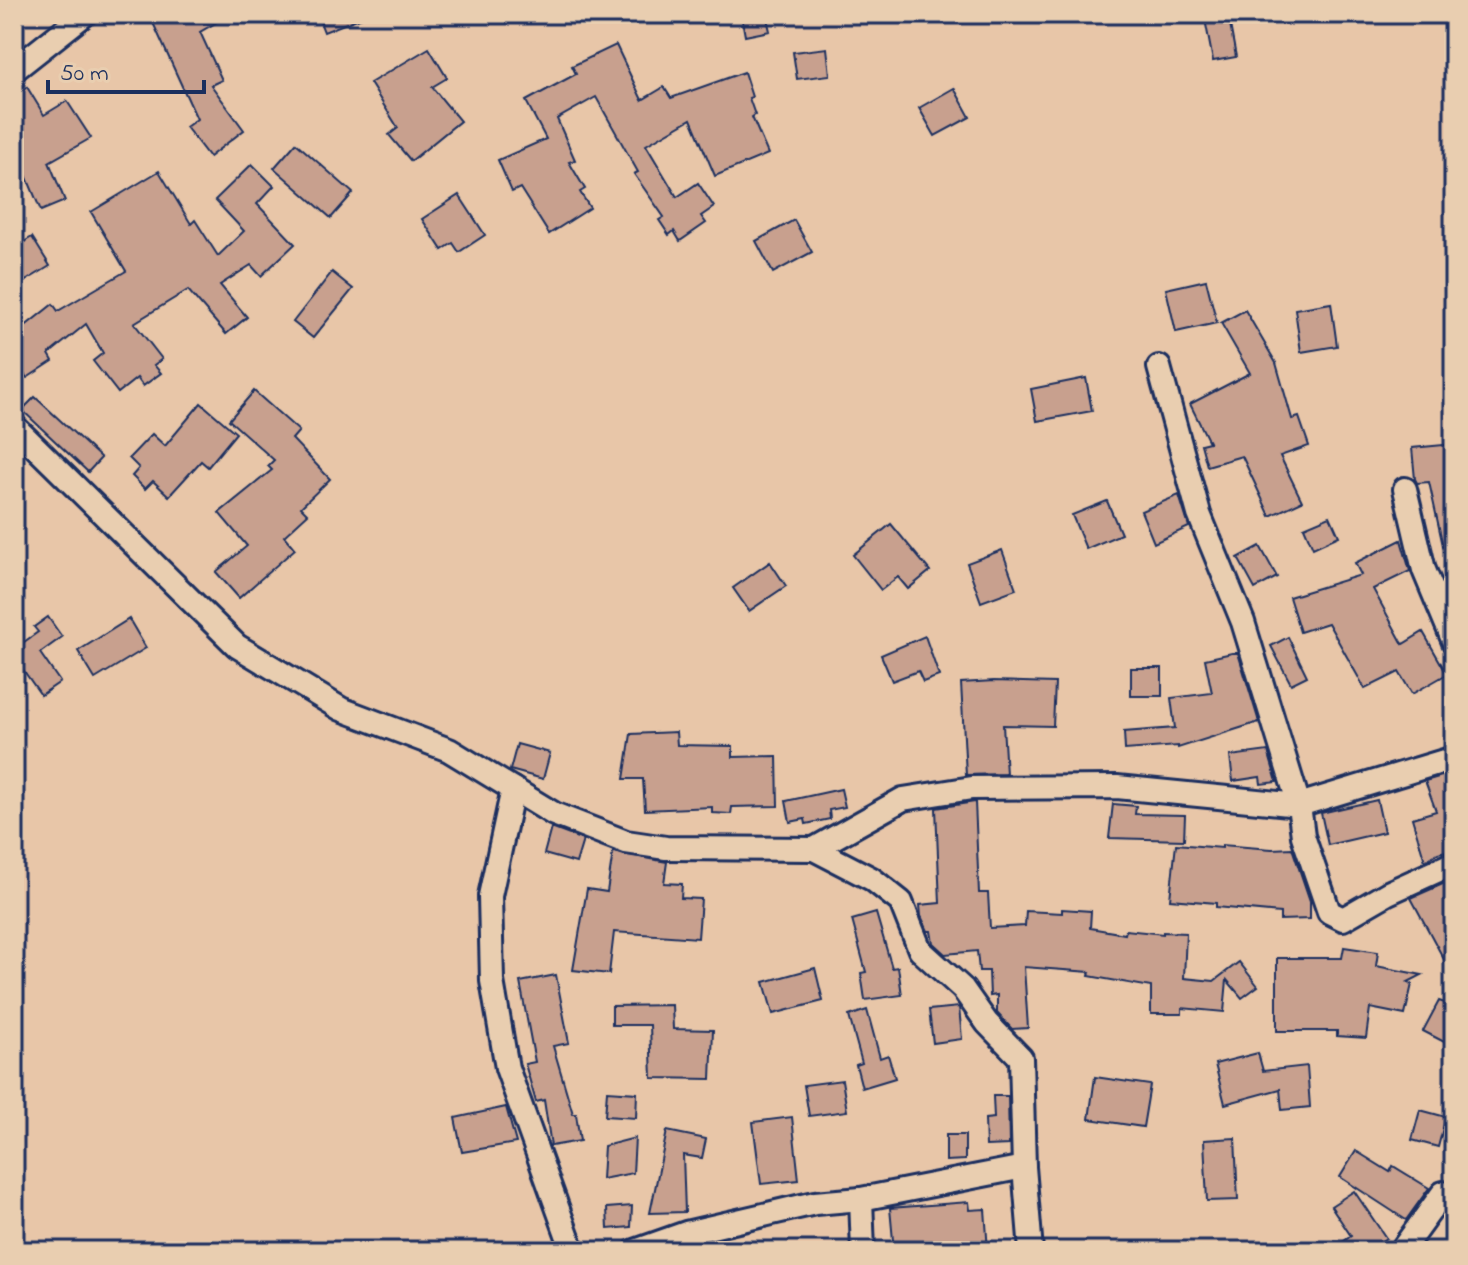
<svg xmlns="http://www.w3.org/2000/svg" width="1468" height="1265" font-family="'Indie Flower',sans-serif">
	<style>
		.building { fill: #c8a08e; stroke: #1b2f5e; stroke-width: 2 }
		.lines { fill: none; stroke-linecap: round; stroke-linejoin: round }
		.street-casing { stroke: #1b2f5e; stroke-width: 28 }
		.street { stroke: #e9ceb0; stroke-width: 22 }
	</style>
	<rect width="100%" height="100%" fill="#e8c6a8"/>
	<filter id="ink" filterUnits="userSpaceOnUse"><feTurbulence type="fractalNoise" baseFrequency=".0125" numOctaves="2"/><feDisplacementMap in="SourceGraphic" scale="16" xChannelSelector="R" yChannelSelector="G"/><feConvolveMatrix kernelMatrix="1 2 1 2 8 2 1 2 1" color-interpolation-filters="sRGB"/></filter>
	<g filter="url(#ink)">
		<g class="building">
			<path d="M149,14h82l-31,18 22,48 -11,5 33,45 -35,27 -23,-30 11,-8z"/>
			<path d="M317,14h50v1l-43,17z"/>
			<path d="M741,14h25l4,17 -25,5z"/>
			<path d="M1204,14h24l8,43 -23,4z"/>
			<path d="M616,45l26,55 22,-13 7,11 73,-26 8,25 -3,1 6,17 -3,2 16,37 -53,22 -24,-57 -45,26 31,52 21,-14 16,24 -13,9 5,7 -26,18 -6,-10 -5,4 -10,-15 5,-3 -30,-43 4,-2 -42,-75 -39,22 18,41 -6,2 16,27 -5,3 10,16 -41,26 -29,-46 -8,4 -14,-32 48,-21 -20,-38 50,-27 -4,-8z"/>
			<path d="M429,48l18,30 -15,9 28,34 -49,40 -22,-26 9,-7 -28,-45z"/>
			<path d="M827,48l3,27 -33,4 -4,-27z"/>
			<path d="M27,87l17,28 23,-14 24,37 -42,24 16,39 -24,10 -15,-36 -6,3 -6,-13v-70z"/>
			<path d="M954,88l16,29 -35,19 -16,-28z"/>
			<path d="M296,143l57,50 -22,25 -57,-50z"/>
			<path d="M252,164l22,22 -17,18 38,40 -34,32 -10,-11 -31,20 27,32 -21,17 -38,-44 -54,33 28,36 -8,6 7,8 -18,13 -6,-8 -19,15 -25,-32 10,-8 -17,-29 -37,30 4,7 -26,17 -13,-16v-27l39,-31 5,7 68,-40 -35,-59 68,-41 32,53 4,-4 23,36 26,-25 -29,-31z"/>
			<path d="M459,195l26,40 -26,17 -6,-9 -11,7 -20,-31z"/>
			<path d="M794,220l18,32 -39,21 -17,-32z"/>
			<path d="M32,237l18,29 -36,22v-40z"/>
			<path d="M332,272l21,17 -40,49 -20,-16z"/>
			<path d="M1206,280l11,43 -41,9 -10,-43z"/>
			<path d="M1331,303l6,43 -36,6 -6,-43z"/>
			<path d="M1245,310l31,53 16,56 7,-2 10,29 -29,10 22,45 -32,15 -28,-60 -35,10 -6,-22 8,-2 -19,-38 60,-31 -29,-50z"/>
			<path d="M1086,378l6,33 -55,10 -6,-32z"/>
			<path d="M254,391l45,40 -7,8 38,40 -29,28 7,7 -24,22 11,13 -56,49 -23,-26 31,-26 -28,-33 53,-43 -4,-4 6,-6 -45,-40z"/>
			<path d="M35,397l66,61 -13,14 -66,-62z"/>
			<path d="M201,403l35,30 -28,34 -7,-6 -32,35 -16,-15 -8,8 -13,-13 7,-8 -10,-10 23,-24 13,12z"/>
			<path d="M1454,444v119l-7,1 -18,-82 -12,1 -2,-4 -3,-31z"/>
			<path d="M1179,495l10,32 -35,16 -13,-32z"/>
			<path d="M1107,501l14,33 -35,15 -14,-34z"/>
			<path d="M1330,516l9,20 -26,12 -9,-21z"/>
			<path d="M891,524l39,47 -22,18 -10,-12 -17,13 -28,-35z"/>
			<path d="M1401,540l9,31 -37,18 30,55 20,-12 24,42 -35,20 -13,-22 -34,17 -37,-66 -28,9 -11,-35 72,-22 -6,-12z"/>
			<path d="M1260,546l17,31 -22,12 -17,-31z"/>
			<path d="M1002,550l14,39 -35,13 -14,-39z"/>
			<path d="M770,562l16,24 -37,25 -16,-23z"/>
			<path d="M48,617l14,20 -22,16 20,29 -19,13 -27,-38v-8l24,-17 -4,-5z"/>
			<path d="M129,619l17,29 -51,31 -17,-28z"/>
			<path d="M925,636l14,40 -16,6 -5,-11 -26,10 -11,-26z"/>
			<path d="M1288,637l19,39 -16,8 -20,-38z"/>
			<path d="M1232,653h6l21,69 -81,26v-2l-53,4 -1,-18 51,-4 -4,-30 41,-5 -7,-34z"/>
			<rect x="1131" y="668" width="31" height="28"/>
			<path d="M994,681l61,2 -2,43 -50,-1 3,49 -40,1 -5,-92z"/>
			<path d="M676,732l1,13 56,1v11l44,-1 1,50 -46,1 -1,7 -19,-1v-6l-67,3 -2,-31h-19l7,-45z"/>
			<path d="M517,744l33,9 -7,26 -33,-9z"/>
			<path d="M1268,751l9,31 -16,2 -1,-7 -27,4 -3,-25z"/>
			<path d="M1449,774l5,16v59l-16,4 -13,8 -13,-43 24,-7 -11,-30z"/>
			<path d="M841,789l4,18 -16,3 1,9 -24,5 -1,-5 -15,3 -4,-21z"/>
			<path d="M1377,800l7,32 -56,13 -7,-32z"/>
			<path d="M975,802l4,91h9l2,35 35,-2 1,-15 36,2v-4l29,2 -1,17 35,6 1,-4 37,4v-2l23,1 -2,45 30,3 25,-19 19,24 -16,12 -15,-18 -3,32 -42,-4v6h-31v-27l-62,-11 1,-4 -66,-5 4,61 -16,1 -15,-16v-18l-7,1 -1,-25h-10l-2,-20 -32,3 -12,-11 -2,-12h-3l-7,-15 -1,-11 20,-2 -4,-95z"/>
			<path d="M1113,804l23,2 -1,8 50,1 -1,25 -75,-2z"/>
			<path d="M551,828l32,12 -7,23 -32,-9z"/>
			<path d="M1176,844l46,4v-3l50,4 20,-1 18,53v18l-30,1v-7l-64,-6v-4l-46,-4z"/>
			<path d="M613,852l54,10 -3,21 18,1 -1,14 20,1 -3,39 -84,-6 -5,42 -36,-4 14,-81 20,3z"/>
			<path d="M1452,880l2,4v94l-43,-80z"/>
			<path d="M876,913l16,55 6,-1 4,28 -37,5 -4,-27 5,-1 -14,-52z"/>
			<path d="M1344,947l34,5 -2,14 46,9 -14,7 4,2 -7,31 -35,-7 -4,30 -29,-2v-5h-60v-73h65z"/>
			<path d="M815,968l8,33 -50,13 -9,-32z"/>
			<path d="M556,975l13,68 -16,3 20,68h3l4,27 -29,5 -7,-46 -8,2 -11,-38 10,-2 -15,-80z"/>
			<path d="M1439,1001l15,5v41l-31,-16z"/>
			<path d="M672,1005l1,24 40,1 -2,49 -59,-1 -2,-53h-38v-19z"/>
			<path d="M959,1007l3,32 -29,4 -4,-33z"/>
			<path d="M867,1010l13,48 8,-3 7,23 -33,10 -6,-23 6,-2 -13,-47z"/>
			<path d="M1258,1053l5,18 44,-5 3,41 -28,3 -2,-21 -55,15 -10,-40z"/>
			<path d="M1095,1077l55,8 -7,42 -54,-8z"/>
			<path d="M842,1080l5,31 -38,5 -5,-31z"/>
			<path d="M607,1091l30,2 -1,25 -31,-2z"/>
			<path d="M993,1096h15l1,49 -23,1 -1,-27 9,-1z"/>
			<path d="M506,1107l10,36 -54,9 -7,-34z"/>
			<path d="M1420,1110l26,7 -8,30 -26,-7z"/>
			<path d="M792,1117l7,63 -38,4 -8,-62z"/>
			<path d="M667,1131l39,8 -4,19 -19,-3 2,57 -35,1z"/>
			<path d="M946,1135h19v25l-19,1z"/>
			<path d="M635,1138l-2,35 -31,6 2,-33z"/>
			<path d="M1235,1138l3,62 -31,1 -3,-61z"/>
			<path d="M1356,1151l34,21 3,-6 36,22 -23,32 -66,-43z"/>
			<path d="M1354,1191l32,47 -20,13h-36l21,-15 -20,-30z"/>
			<path d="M969,1202l1,8 15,-1 3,42h-94l-4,-43z"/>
			<path d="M632,1206l-1,21 -23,2 -1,-21z"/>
		</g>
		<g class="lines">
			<g class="street-casing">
				<g id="street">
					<path d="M14,70l71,-56"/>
					<path d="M1159,367l40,147 44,108 56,183 4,31 26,76 14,7 45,-26 66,-30"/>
					<path d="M14,426l223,220 104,63 108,41 105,64 72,28 40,6 148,1 58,30 29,23 19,48 43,39 24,34 34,35 3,109 7,84"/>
					<path d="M1405,489l19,81 30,72"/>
					<path d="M513,789l-23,107 2,85 15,87 66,183"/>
					<path d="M814,849l89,-50 69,-11 145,-1 182,18 155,-47"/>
					<path d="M861,1199l2,52"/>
					<path d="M635,1251l51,-18 129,-30 46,-4 163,-32"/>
					<path d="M1401,1251l42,-58"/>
				</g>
			</g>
			<use href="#street" class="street"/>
		</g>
	</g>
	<rect width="1468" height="1265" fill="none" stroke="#e9ceb0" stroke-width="48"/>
	<rect x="24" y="24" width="1420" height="1217" fill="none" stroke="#1b2f5e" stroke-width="3" filter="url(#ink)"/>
	<path d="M48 80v12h156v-12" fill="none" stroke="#1b2f5e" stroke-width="4"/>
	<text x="60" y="80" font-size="24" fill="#1b2f5e" stroke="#e9ceb0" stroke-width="6" paint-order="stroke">50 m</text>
</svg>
